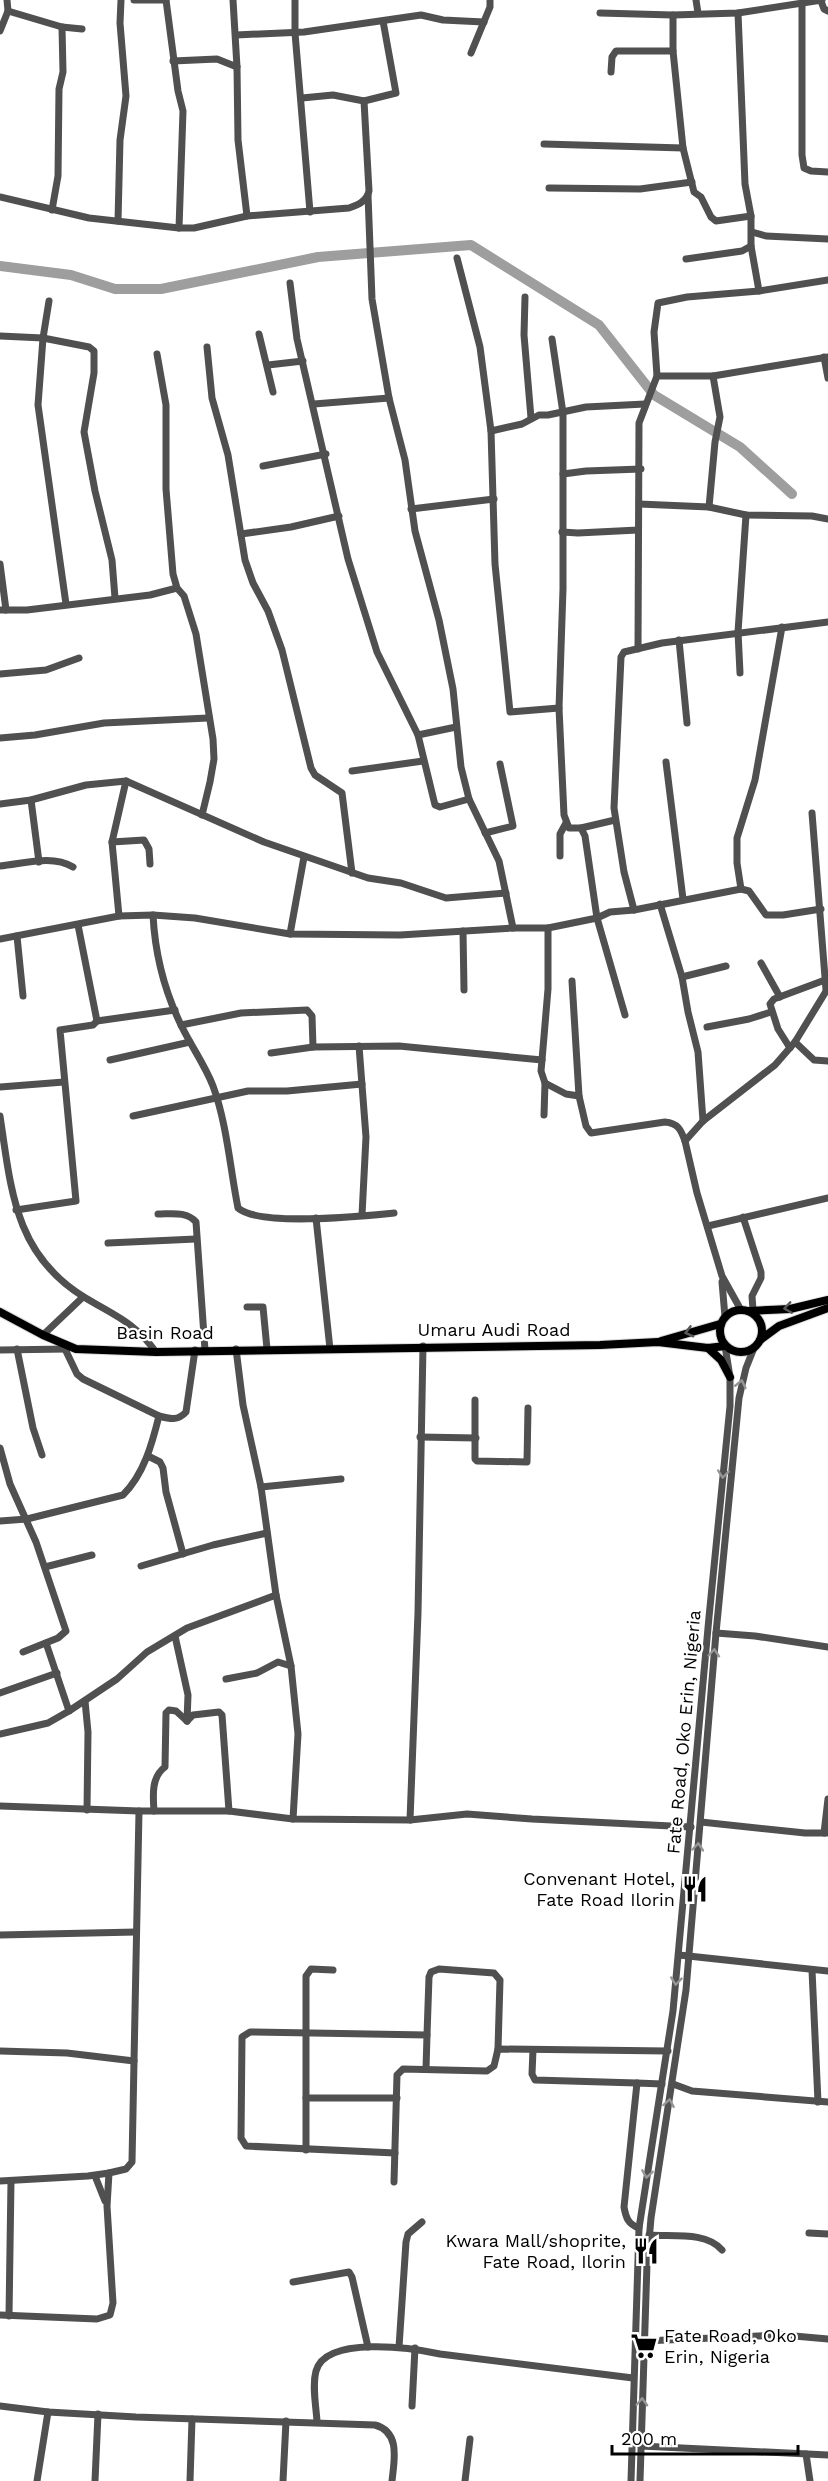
<svg xmlns="http://www.w3.org/2000/svg" width="828" height="2481" font-family="'Work Sans',sans-serif">
	<style>
		.lines { fill: none; stroke-linecap: round; stroke-linejoin: round }
		.river { stroke: #9e9e9e; stroke-width: 10 }
		.major-casing { stroke: #dbdbdb; stroke-width: 10 }
		.minor { stroke: #505050; stroke-width: 7 }
		.major { stroke: #000; stroke-width: 8 }
		.oneway { stroke: #595959 }
		.oneway2 { stroke: #969696 }
		.labels { text-anchor: middle; stroke-width: 4.5; stroke-linejoin: round; paint-order: stroke }
		.street-label { font-size: 18px; fill: #000; stroke: #fff }
		.poi-label { font-size: 18px; fill: #000; stroke: #fff; text-anchor: end }
	</style>
	<rect width="100%" height="100%" fill="#fff"/>
	<g class="lines">
		<path class="river" d="M0,266l71,9 44,14h46l157,-32 153,-12 128,80 55,70 86,52 52,47"/>
		<g class="major-casing">
			<g id="major">
				<circle cx="741" cy="1331" r="21"/>
				<path d="M749,1311l41,-2 38,-9"/>
				<path d="M0,1312l43,23 33,14 80,3 444,-7 58,-3 50,6 17,-2"/>
				<path d="M760,1340l19,-14 49,-18"/>
				<path d="M661,1341l59,-17"/>
				<path d="M708,1348l13,12 9,17"/>
			</g>
		</g>
		<g class="minor">
			<path d="M7,0l1,11"/>
			<path d="M134,0h32"/>
			<path d="M166,0l12,91 5,20 -4,117"/>
			<path d="M233,0l4,67 1,73 9,76"/>
			<path d="M295,0v33l15,179"/>
			<path d="M696,0l2,13"/>
			<path d="M821,1l3,8 4,2"/>
			<path d="M802,5v150l2,13 7,3 17,1"/>
			<path d="M600,13l73,2 65,-2 84,-13"/>
			<path d="M738,13l7,171 6,32v30l8,45"/>
			<path d="M673,15v36l10,97 11,44 7,5 10,20 5,4 35,-5"/>
			<path d="M0,31l8,-20 54,16 20,2"/>
			<path d="M236,35l68,-3 117,-17 22,5 41,2"/>
			<path d="M471,53l19,-46v-7"/>
			<path d="M173,61l44,-2 20,8"/>
			<path d="M611,72l1,-15 4,-6h57"/>
			<path d="M302,98l31,-3 31,6 32,-8 -13,-72"/>
			<path d="M544,144l139,4"/>
			<path d="M549,188l91,1 52,-7"/>
			<path d="M368,195l4,104 17,99 16,62 10,71 24,89 14,69 8,78 8,32 30,62 14,67"/>
			<path d="M0,197l89,21 90,10h15l53,-12 102,-8c9,-3 18,-7 20,-17l-5,-90"/>
			<path d="M52,210l6,-34 1,-87 4,-17 -1,-45"/>
			<path d="M118,221l2,-81 6,-44 -6,-73 1,-23"/>
			<path d="M752,232l14,4 62,3"/>
			<path d="M457,258l23,89 11,84 4,133 15,148 49,-4"/>
			<path d="M686,259l56,-8 9,-5"/>
			<path d="M290,283l7,56 51,220 29,93 41,83 17,70 5,2 29,-8"/>
			<path d="M525,297l-1,38 7,83"/>
			<path d="M49,301l-6,37 -5,67 28,199"/>
			<path d="M259,334l14,58"/>
			<path d="M0,336l43,2 46,9 5,4v22l-10,59 11,59 17,69 3,38"/>
			<path d="M552,339l11,74v176l-4,119 5,107 5,13h12l4,8 12,82 28,97"/>
			<path d="M207,347l5,51 16,57 17,105 8,23 15,28 14,39 29,118 4,7 27,18 10,80"/>
			<path d="M157,354l9,51v84l7,85 4,14 7,8 12,38 17,105 1,20 -4,23 -8,33"/>
			<path d="M824,357l4,21"/>
			<path d="M268,365l35,-4"/>
			<path d="M657,376h56l115,-19"/>
			<path d="M314,404l75,-6"/>
			<path d="M491,431l31,-7 17,-9h9l38,-8 59,-3"/>
			<path d="M263,466l63,-12"/>
			<path d="M563,474l23,-3 55,-2"/>
			<path d="M639,504l70,3 37,8 66,1 16,3"/>
			<path d="M709,507l6,-65 5,-25 -7,-41"/>
			<path d="M411,509l83,-10"/>
			<path d="M562,532l16,1 60,-3"/>
			<path d="M241,534l50,-7 48,-11"/>
			<path d="M0,564l6,46"/>
			<path d="M0,610h27l123,-15 27,-7"/>
			<path d="M679,640l8,83"/>
			<path d="M638,649l1,-226 18,-47 -3,-44 4,-29 29,-6 72,-6 69,-11"/>
			<path d="M740,673l-2,-41 8,-117"/>
			<path d="M0,674l46,-4 33,-12"/>
			<path d="M418,735l38,-8"/>
			<path d="M0,738l35,-3 69,-12 104,-5"/>
			<path d="M666,762l17,137"/>
			<path d="M352,771l71,-10"/>
			<path d="M31,800l8,62"/>
			<path d="M0,804l31,-4 55,-15 40,-4 138,61 104,36 33,5 45,15 60,-5"/>
			<path d="M812,813l14,177"/>
			<path d="M581,828l34,-8"/>
			<path d="M485,833l28,-7 -13,-62"/>
			<path d="M112,842l32,-2 5,9 1,15"/>
			<path d="M560,856v-22l6,-11"/>
			<path d="M0,866c23,-2 52,-12 73,1"/>
			<path d="M741,889l-4,-26v-25l18,-58 27,-153"/>
			<path d="M660,904l22,73 6,35 10,40 5,69"/>
			<path d="M634,910l-10,-38 -10,-64 7,-151 3,-5 38,-9 166,-21"/>
			<path d="M153,915c2,39 11,75 28,110 10,21 24,40 32,61 14,38 17,82 25,122 22,19 125,8 156,5"/>
			<path d="M119,916l-7,-74 14,-61"/>
			<path d="M78,925l19,96"/>
			<path d="M463,931l1,59"/>
			<path d="M290,934l14,-77"/>
			<path d="M17,936l6,60"/>
			<path d="M0,939l119,-23 34,-1 42,3 95,16 110,1 113,-7h35l49,-10 13,-6 24,-2 107,-21 8,2 17,24h17l38,-6"/>
			<path d="M761,963l19,34"/>
			<path d="M682,977l44,-11"/>
			<path d="M572,981l7,115"/>
			<path d="M181,1025l60,-12 66,-3 5,6 1,31"/>
			<path d="M707,1027l42,-8 22,-7"/>
			<path d="M795,1042l19,18 14,1"/>
			<path d="M359,1046l7,91 -4,78"/>
			<path d="M790,1048l-12,-19 -8,-25 4,-5 51,-19"/>
			<path d="M271,1053l42,-6 86,-1 143,14 -1,11 4,12 21,11 13,2 7,30 5,7 74,-11c13,1 16,8 20,19"/>
			<path d="M110,1060l80,-18"/>
			<path d="M542,1060l6,-71v-61"/>
			<path d="M0,1087l64,-5"/>
			<path d="M544,1115l1,-32"/>
			<path d="M0,1116c11,72 14,138 84,181 31,19 49,24 72,55"/>
			<path d="M133,1116l115,-25h39l75,-7"/>
			<path d="M16,1210l60,-9 -16,-171 33,-5 4,-4 78,-11"/>
			<path d="M158,1214c13,0 29,-3 38,8l9,128"/>
			<path d="M743,1217l18,55v6l-9,18 1,14"/>
			<path d="M316,1218l14,131"/>
			<path d="M708,1226l120,-28"/>
			<path d="M108,1243l88,-4"/>
			<path d="M722,1282l3,35"/>
			<path d="M247,1307h16l4,42"/>
			<path d="M741,1310l-19,-34 -25,-83 -12,-52 18,-20 72,-56 20,-23 33,-54"/>
			<path d="M43,1335l40,-38"/>
			<path d="M17,1349l16,79 9,27"/>
			<path d="M65,1349l12,25 6,5 76,37c11,3 19,5 27,-4l9,-62"/>
			<path d="M236,1349l7,56 18,82 15,108 15,71 7,68 -5,85"/>
			<path d="M0,1350l67,-1"/>
			<path d="M475,1400v59l2,2 50,1 1,-54"/>
			<path d="M420,1437l56,1"/>
			<path d="M0,1448l10,36 26,58 30,89 -8,7 -35,14"/>
			<path d="M148,1456l12,6 3,6 3,24 17,62"/>
			<path d="M261,1487l80,-8"/>
			<path d="M0,1521l27,-2 96,-24c21,-21 29,-51 36,-79"/>
			<path d="M141,1566l72,-21 54,-12"/>
			<path d="M45,1567l47,-12"/>
			<path d="M716,1633l39,3 73,11"/>
			<path d="M175,1636l13,59 -1,26"/>
			<path d="M46,1643l23,68"/>
			<path d="M226,1679l31,-6 21,-11 13,4"/>
			<path d="M0,1693l57,-20"/>
			<path d="M85,1701l3,31 -1,78"/>
			<path d="M187,1721l6,-6 26,-3 3,3 7,96"/>
			<path d="M0,1734l48,-11 21,-12 48,-32 30,-27 40,-24 89,-33"/>
			<path d="M0,1806l139,5h90l64,8 117,1 57,-6 65,5 159,8"/>
			<path d="M154,1811c-1,-15 -3,-34 11,-44l1,-54 3,-3 7,1 11,10"/>
			<path d="M410,1820l8,-207 5,-267"/>
			<path d="M701,1822l104,11h23"/>
			<path d="M824,1833l4,-34"/>
			<path d="M0,1935l136,-3"/>
			<path d="M679,1955l149,16"/>
			<path d="M812,1970l6,132"/>
			<path d="M427,2035l2,-58 2,-5 8,-3 55,4 6,7 -2,69"/>
			<path d="M533,2050l-1,24 3,6 102,3"/>
			<path d="M0,2051l67,2 67,8"/>
			<path d="M673,2084l19,7 136,11"/>
			<path d="M306,2098h91"/>
			<path d="M306,2150v-174l5,-7 22,1"/>
			<path d="M395,2153l-149,-7 -5,-8 1,-101 8,-5 177,3 -1,34"/>
			<path d="M95,2176l10,25"/>
			<path d="M0,2181l88,-5 21,-3"/>
			<path d="M394,2182l3,-107 6,-6 84,2 7,-5 4,-17 170,2"/>
			<path d="M639,2228c-11,-4 -13,-10 -15,-21l13,-124 25,1"/>
			<path d="M809,2233l19,1"/>
			<path d="M649,2235c22,2 57,-4 73,15"/>
			<path d="M293,2282l56,-10 3,5 16,70"/>
			<path d="M0,2315l97,4 13,-4 3,-12 -6,-97 2,-33 17,-4 6,-7 7,-351"/>
			<path d="M9,2316l2,-135"/>
			<path d="M644,2341l139,-6 45,4"/>
			<path d="M399,2347l7,-105 2,-8 14,-12"/>
			<path d="M0,2406l48,6 88,5 239,8c26,7 19,36 17,56"/>
			<path d="M412,2406l3,-58"/>
			<path d="M317,2421c-1,-15 -5,-35 -1,-50 10,-36 97,-23 124,-17l193,24"/>
			<path d="M641,2446l187,9"/>
			<path d="M806,2454l4,27"/>
			<path d="M37,2481l11,-69"/>
			<path d="M95,2481l3,-67"/>
			<path d="M190,2481l2,-62"/>
			<path d="M283,2481l3,-60"/>
			<path d="M465,2481l5,-42"/>
			<path d="M631,2481l8,-253 34,-217 36,-394 21,-211v-29l-5,-31"/>
			<path d="M640,2481l7,-217 4,-46 35,-228 30,-357 23,-235 7,-30 8,-20"/>
		</g>
		<use href="#major" class="major"/>
	</g>
	<defs><path id="oneway-chevron" d="M-2-3.5L2.5 0L-2 3.5" fill="none" stroke-width="1.6" stroke-linecap="round" stroke-linejoin="round" transform="scale(1.5)"/></defs>
	<g class="oneway">
		<use href="#oneway-chevron" transform="translate(788 1308) rotate(172)"/>
		<use href="#oneway-chevron" transform="translate(689 1332) rotate(165)"/>
	</g>
	<g class="oneway2">
		<use href="#oneway-chevron" transform="translate(741 1384) rotate(-77)"/>
		<use href="#oneway-chevron" transform="translate(723 1474) rotate(96)"/>
		<use href="#oneway-chevron" transform="translate(714 1653) rotate(-86)"/>
		<use href="#oneway-chevron" transform="translate(698 1847) rotate(-85)"/>
		<use href="#oneway-chevron" transform="translate(676 1981) rotate(96)"/>
		<use href="#oneway-chevron" transform="translate(669 2103) rotate(-80)"/>
		<use href="#oneway-chevron" transform="translate(647 2174) rotate(99)"/>
		<use href="#oneway-chevron" transform="translate(642 2402) rotate(-88)"/>
	</g>
	<defs>
		<g id="restaurant-bare" transform="scale(2.07)"><path d="M-5-6h1v4h1v-4h1v4h1v-4h1v5L-1.5 .5V6h-2V.5L-5-1ZM5-6V6H3V1.5H1.5Q1.5-4 5-6Z" fill="#000" stroke="#fff" stroke-width="2.5" paint-order="stroke"/></g>
		<g id="supermarket-bare" transform="scale(2.07)"><path d="M-6-5.5h2.5l.6 2H6L4.5 2H-2.5L-4.4-4H-6ZM-1.5 3.2a1.3 1.3 0 1 0 .1 0ZM3 3.2a1.3 1.3 0 1 0 .1 0Z" fill="#000" stroke="#fff" stroke-width="2.5" paint-order="stroke"/></g>
	</defs>
	<g fill-rule="evenodd">
		<use href="#restaurant-bare" x="695" y="1889"/>
		<use href="#restaurant-bare" x="646" y="2251"/>
		<use href="#supermarket-bare" x="644" y="2346"/>
	</g>
	<g class="labels">
		<g class="street-label">
			<text x="494" y="1336">Umaru Audi Road</text>
			<text x="165" y="1339">Basin Road</text>
			<text transform="translate(684 1732) rotate(-85)" y="6">Fate Road, Oko Erin, Nigeria</text>
		</g>
		<g class="poi-label">
			<text x="675" y="1885">Convenant Hotel,<tspan x="675" dy="21">Fate Road Ilorin</tspan></text>
			<text x="626" y="2247">Kwara Mall/shoprite,<tspan x="626" dy="21">Fate Road, Ilorin</tspan></text>
			<text x="664" y="2342" text-anchor="start">Fate Road, Oko<tspan x="664" dy="21">Erin, Nigeria</tspan></text>
		</g>
	</g>
	<path d="M612 2445v9h186v-9" fill="none" stroke="#000000" stroke-width="3"/>
	<text x="621" y="2445" font-size="18" fill="#000000" stroke="#ffffff" stroke-width="4.5" paint-order="stroke">200 m</text>
</svg>
